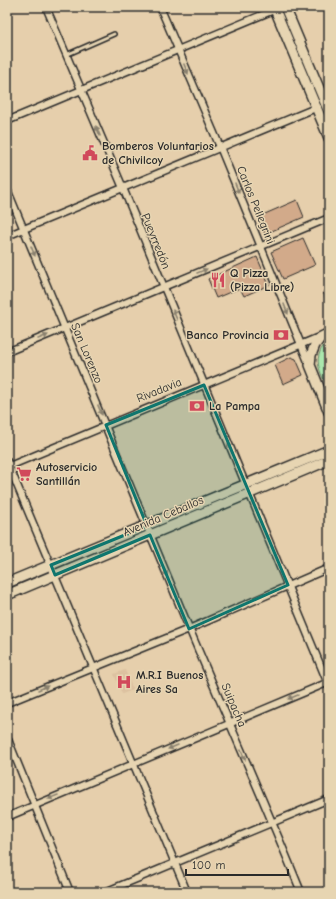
<svg xmlns="http://www.w3.org/2000/svg" width="336" height="899" font-family="'Comic Neue',sans-serif">
	<style>
		.built { fill: #dcc1a0 }
		.green { fill: #abe7ad; stroke: #6b896c }
		.building { fill: #d2aa8a; stroke: #2b2b2b }
		.lines { fill: none; stroke-linecap: round; stroke-linejoin: round }
		.lane-casing { stroke: #2b2b2b; stroke-width: 6 }
		.street-casing { stroke: #2b2b2b; stroke-width: 9 }
		.secondary-casing { stroke: #2b2b2b; stroke-width: 12 }
		.lane { stroke: #e7d5b2; stroke-width: 3 }
		.street { stroke: #e7d5b2; stroke-width: 6 }
		.secondary { stroke: #e7d5b2; stroke-width: 9 }
		.oneway { fill: #89806e }
		.marked { fill: #0f766e; fill-opacity: 0.2; stroke: #0f766e; stroke-width: 3; stroke-linejoin: round }
		.labels { text-anchor: middle; stroke-width: 3; stroke-linejoin: round; paint-order: stroke }
		.poi-label { font-size: 12px; font-weight: bold; fill: #2b2b2b; stroke: #e7d5b2; text-anchor: start }
		.street-label { font-size: 12px; fill: #2b2b2b; stroke: #e7d5b2 }
	</style>
	<rect width="100%" height="100%" fill="#e6cfac"/>
	<filter id="ink" filterUnits="userSpaceOnUse"><feTurbulence type="fractalNoise" baseFrequency=".025" numOctaves="2"/><feDisplacementMap in="SourceGraphic" scale="8" xChannelSelector="R" yChannelSelector="G"/><feConvolveMatrix kernelMatrix="1 2 1 2 8 2 1 2 1" color-interpolation-filters="sRGB"/></filter>
	<g filter="url(#ink)">
		<path class="built" d="M125,670l8,20 -11,4 -8,-20z"/>
		<path class="green" d="M329,339v53c-9,-22 -19,-33 0,-53z"/>
		<g class="building">
			<path d="M297,200l7,17 -39,17 -7,-17z"/>
			<path d="M303,238l12,27 -32,14 -12,-27z"/>
			<path d="M257,257l12,28 -25,11 -4,-8 -24,10 -8,-19z"/>
			<path d="M329,290v17l-6,-15z"/>
			<path d="M291,357l5,2 7,16 -20,9 -8,-19z"/>
		</g>
		<g class="lines">
			<g class="lane-casing">
				<path id="lane" d="M66,55l48,-21"/>
			</g>
			<g class="street-casing">
				<g id="street">
					<path d="M46,7l77,181 206,498"/>
					<path d="M160,7l60,140 89,217"/>
					<path d="M7,121l274,-114"/>
					<path d="M7,189c62,146 121,293 182,439 37,88 76,175 112,264"/>
					<path d="M7,236l311,-129"/>
					<path d="M7,352l322,-134"/>
					<path d="M7,461l180,431"/>
					<path d="M7,467l312,-130"/>
					<path d="M7,703l182,-74 140,-61"/>
					<path d="M7,737l63,155"/>
					<path d="M7,817l322,-135"/>
					<path d="M105,892l224,-93"/>
				</g>
			</g>
			<g class="secondary-casing">
				<g id="secondary">
					<path d="M274,7l55,131"/>
					<path d="M285,7l44,105"/>
					<path d="M329,333l-8,4 -6,8 -4,10 -1,10 19,47"/>
					<path d="M7,583l322,-133"/>
					<path d="M7,595l322,-135"/>
				</g>
			</g>
			<use href="#lane" class="lane"/>
			<use href="#street" class="street"/>
			<use href="#secondary" class="secondary"/>
		</g>
		<defs><path id="oneway-solid" d="M-6-.8H1V-3.2L6.5 0L1 3.2V.8H-6Z"/></defs>
		<g class="oneway">
			<use href="#oneway-solid" transform="translate(186 69) rotate(67)"/>
			<use href="#oneway-solid" transform="translate(98 131) rotate(-113)"/>
			<use href="#oneway-solid" transform="translate(237 188) rotate(68)"/>
			<use href="#oneway-solid" transform="translate(33 251) rotate(68)"/>
			<use href="#oneway-solid" transform="translate(202 271) rotate(-22)"/>
			<use href="#oneway-solid" transform="translate(286 309) rotate(68)"/>
			<use href="#oneway-solid" transform="translate(175 315) rotate(-113)"/>
			<use href="#oneway-solid" transform="translate(43 337) rotate(-23)"/>
			<use href="#oneway-solid" transform="translate(100 410) rotate(67)"/>
			<use href="#oneway-solid" transform="translate(230 448) rotate(-112)"/>
			<use href="#oneway-solid" transform="translate(165 571) rotate(68)"/>
			<use href="#oneway-solid" transform="translate(43 688) rotate(-23)"/>
			<use href="#oneway-solid" transform="translate(293 697) rotate(157)"/>
			<use href="#oneway-solid" transform="translate(173 747) rotate(157)"/>
			<use href="#oneway-solid" transform="translate(243 755) rotate(67)"/>
			<use href="#oneway-solid" transform="translate(53 797) rotate(158)"/>
		</g>
	</g>
	<path class="marked" d="M204,385l84,200 -99,44 -39,-94 -95,40 -4,-10 96,-39 -41,-101z"/>
	<defs>
		<g id="civic-bare" transform="scale(1.2)"><path d="M-.6-6.5H3V-4.5H.6V-3L4-1V1h2V6H-6V1h2V-1L-.6-3ZM-1.2 2.5V6h2.4V2.5Z" fill="#d1495b" stroke="#e7d5b2" stroke-width="2.5" paint-order="stroke"/></g>
		<g id="restaurant-bare" transform="scale(1.2)"><path d="M-5-6h1v4h1v-4h1v4h1v-4h1v5L-1.5 .5V6h-2V.5L-5-1ZM5-6V6H3V1.5H1.5Q1.5-4 5-6Z" fill="#d1495b" stroke="#e7d5b2" stroke-width="2.5" paint-order="stroke"/></g>
		<g id="bank-bare" transform="scale(1.2)"><path d="M-6-4H6V4H-6ZM0-2.3a2.3 2.3 0 1 0 0 4.6a2.3 2.3 0 1 0 0-4.6Z" fill="#d1495b" stroke="#e7d5b2" stroke-width="2.5" paint-order="stroke"/></g>
		<g id="supermarket-bare" transform="scale(1.2)"><path d="M-6-5.5h2.5l.6 2H6L4.5 2H-2.5L-4.4-4H-6ZM-1.5 3.2a1.3 1.3 0 1 0 .1 0ZM3 3.2a1.3 1.3 0 1 0 .1 0Z" fill="#d1495b" stroke="#e7d5b2" stroke-width="2.5" paint-order="stroke"/></g>
		<g id="hospital-bare" transform="scale(1.2)"><path d="M-5-5h3v3.5h4V-5h3V5h-3V1.5h-4V5h-3Z" fill="#d1495b" stroke="#e7d5b2" stroke-width="2.5" paint-order="stroke"/></g>
	</defs>
	<g fill-rule="evenodd">
		<use href="#civic-bare" x="90" y="153"/>
		<use href="#restaurant-bare" x="218" y="280"/>
		<use href="#bank-bare" x="281" y="335"/>
		<use href="#bank-bare" x="197" y="406"/>
		<use href="#supermarket-bare" x="24" y="474"/>
		<use href="#hospital-bare" x="124" y="682"/>
	</g>
	<g class="labels">
		<g class="poi-label">
			<text x="102" y="150">Bomberos Voluntarios<tspan x="102" dy="14">de Chivilcoy</tspan></text>
			<text x="230" y="277">Q Pizza<tspan x="230" dy="14">(Pizza Libre)</tspan></text>
			<text x="269" y="339" text-anchor="end">Banco Provincia</text>
			<text x="209" y="410">La Pampa</text>
			<text x="36" y="471">Autoservicio<tspan x="36" dy="14">Santillán</tspan></text>
			<text x="136" y="679">M.R.I Buenos<tspan x="136" dy="14">Aires Sa</tspan></text>
		</g>
		<g class="street-label">
			<text transform="translate(256 205) rotate(68)" y="4">Carlos Pellegrini</text>
			<text transform="translate(156 241) rotate(68)" y="4">Pueyrredón</text>
			<text transform="translate(87 353) rotate(67)" y="4">San Lorenzo</text>
			<text transform="translate(159 390) rotate(-22)" y="4">Rivadavia</text>
			<text transform="translate(163 516) rotate(-23)" y="4">Avenida Ceballos</text>
			<text transform="translate(234 705) rotate(67)" y="4">Suipacha</text>
		</g>
	</g>
	<rect width="336" height="899" fill="none" stroke="#e7d5b2" stroke-width="24"/>
	<rect x="12" y="12" width="312" height="875" fill="none" stroke="#2b2b2b" stroke-width="1.5" filter="url(#ink)"/>
	<path d="M186 869v6h102v-6" fill="none" stroke="#2b2b2b" stroke-width="2"/>
	<text x="192" y="869" font-size="12" fill="#2b2b2b" stroke="#e7d5b2" stroke-width="3" paint-order="stroke">100 m</text>
</svg>
